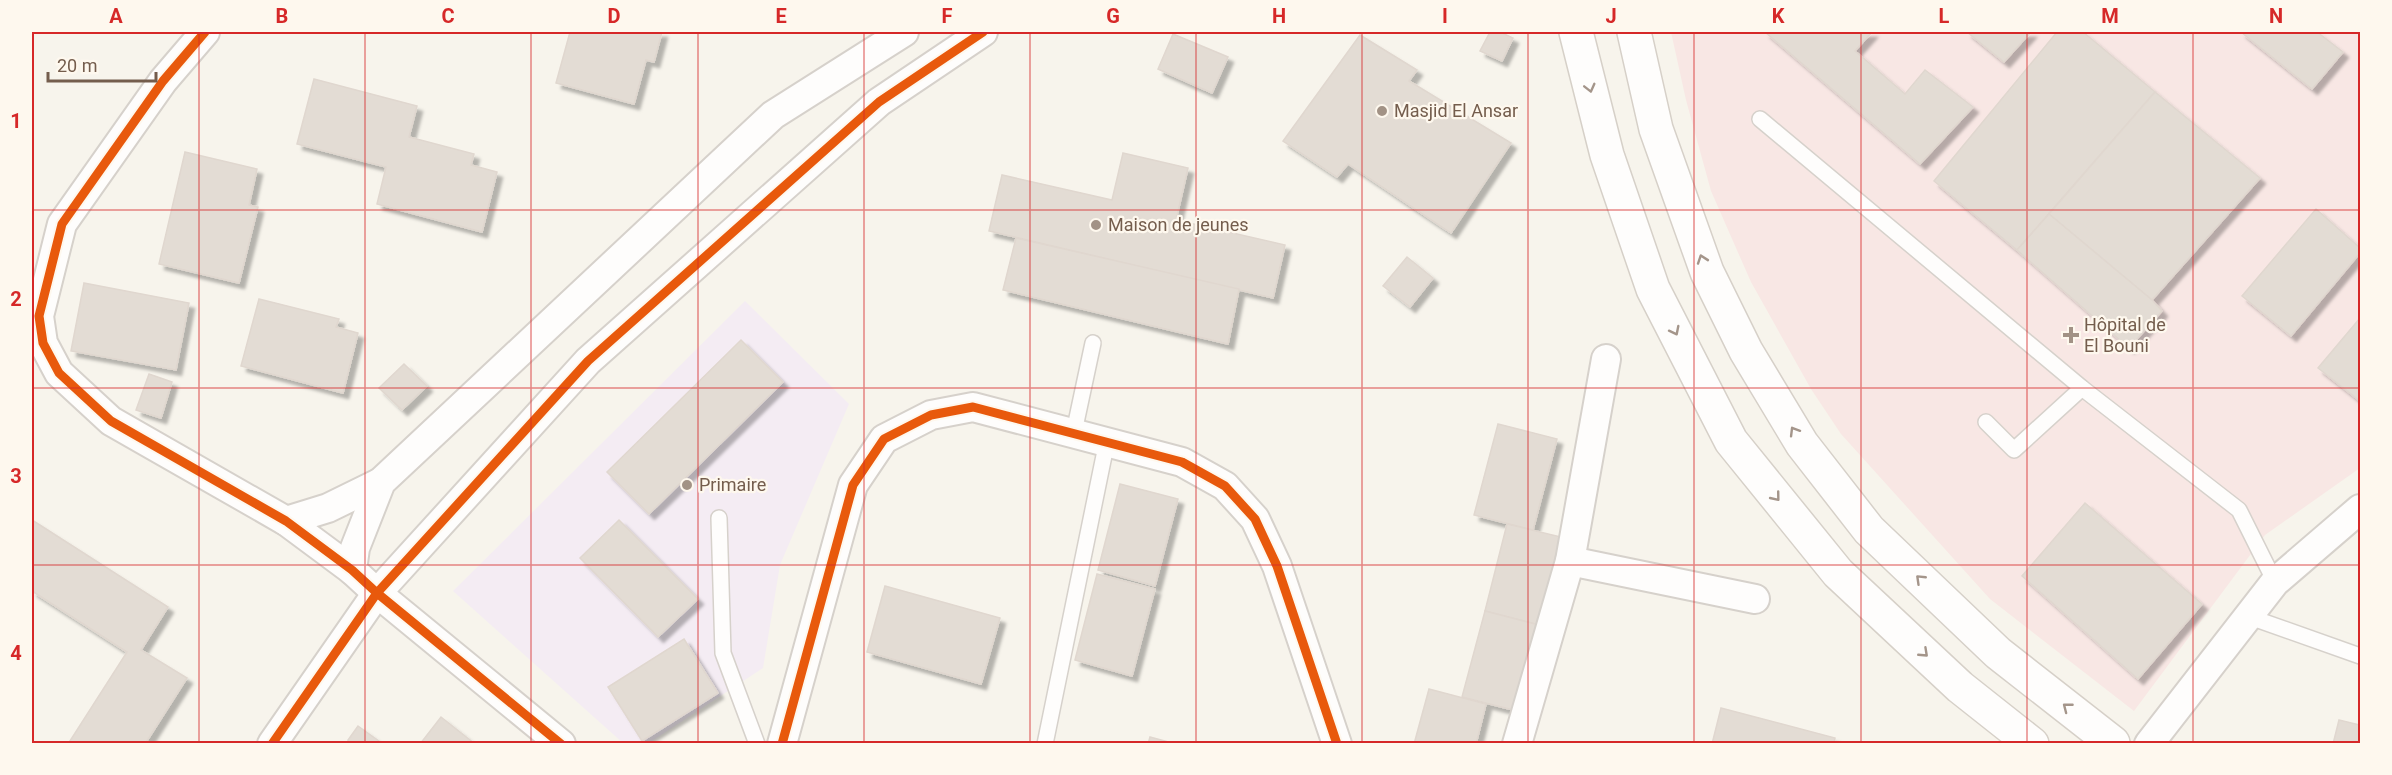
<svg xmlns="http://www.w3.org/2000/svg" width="2392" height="775" font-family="Roboto,sans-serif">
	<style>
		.education { fill: #f4ecf3 }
		.medical { fill: #f8e7e4 }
		.building { fill: #e3dcd4; stroke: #e0d7cf; stroke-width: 1.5; filter: url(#shadow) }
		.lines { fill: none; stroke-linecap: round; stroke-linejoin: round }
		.lane-casing { stroke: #d6d1cb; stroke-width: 18 }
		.street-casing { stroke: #d6d1cb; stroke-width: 32 }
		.secondary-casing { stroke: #d6d0c8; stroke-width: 36 }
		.lane { stroke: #fefdfc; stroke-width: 15 }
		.street { stroke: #fefdfc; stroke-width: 28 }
		.secondary { stroke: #fefdfc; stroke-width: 33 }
		.cycleway-casing { stroke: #fef8ee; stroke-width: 13 }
		.cycleway { stroke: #e8590c; stroke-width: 9 }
		.oneway { stroke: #a4958a }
		.grid { fill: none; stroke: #d62828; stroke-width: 1.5; stroke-opacity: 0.55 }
		.poi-dot { fill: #a29285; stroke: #fef8ee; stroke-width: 2 }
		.labels { text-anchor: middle; stroke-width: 4.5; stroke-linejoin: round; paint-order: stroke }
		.poi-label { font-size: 18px; fill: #745d4d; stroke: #fef8ee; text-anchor: start }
		.neatline { fill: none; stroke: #d62828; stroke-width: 2 }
		.grid-label { font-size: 20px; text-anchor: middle; font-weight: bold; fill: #d62828 }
	</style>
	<defs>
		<filter id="shadow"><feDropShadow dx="5.5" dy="5.5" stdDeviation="1.5" flood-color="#0004"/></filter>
	</defs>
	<rect width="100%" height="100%" fill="#f7f4ec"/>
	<path class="education" d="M745,301l104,103 -69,161 -17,103 -114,75h-26l-170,-152z"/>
	<path class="medical" d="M1671,32h689v436l-95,67 -131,176 -144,-112 -149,-165 -30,-45 -60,-107 -40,-91 -25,-91z"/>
	<g class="building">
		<path d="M570,32h92l-8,30 -8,-2 -12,44 -78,-21z"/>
		<path d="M1490,32h10l13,6 -11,23 -22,-10z"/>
		<path d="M1765,32h107l-17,19 50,43 20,-24 48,37 -53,57z"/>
		<path d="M1967,32h64l-27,30z"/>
		<path d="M2057,32h26l72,60 -138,158 -83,-69z"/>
		<path d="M2241,32h76l26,20 -31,37z"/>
		<path d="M1173,34l55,23 -16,36 -54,-24z"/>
		<path d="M1360,35l57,35 -8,11 102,62 -60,90 -103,-69 -11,13 -54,-36z"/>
		<path d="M314,79l103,27 -8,31 65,17 -3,11 26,7 -15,60 -105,-28 9,-37 -89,-23z"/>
		<path d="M2155,92l105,86 -108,122 -103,-86z"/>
		<path d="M185,152l72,17 -8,36 9,2 -19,76 -80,-19z"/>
		<path d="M1123,153l65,15 -12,52 109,25 -12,53 -284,-67 13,-56 110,25z"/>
		<path d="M2316,209l44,39v5l-69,83 -49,-40z"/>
		<path d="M2049,214l103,86 10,11 -33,37 -112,-98z"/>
		<path d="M1016,238l223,51 -11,55 -225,-54z"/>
		<path d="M1407,257l26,21 -23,29 -27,-21z"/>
		<path d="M84,283l105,20 -13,67 -105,-19z"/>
		<path d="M259,299l80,20 -3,8 22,6 -15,60 -102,-27z"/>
		<path d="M2360,318v83l-42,-33z"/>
		<path d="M741,340l42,42 -134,132 -42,-42z"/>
		<path d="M404,364l23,22 -25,24 -23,-22z"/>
		<path d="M149,374l23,8 -11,36 -25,-8z"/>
		<path d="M1498,424l59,15 -24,91 -59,-15z"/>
		<path d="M1120,484l58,15 -23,87 -57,-16z"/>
		<path d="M2085,503l117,101 -64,75 -116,-103z"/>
		<path d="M32,520l136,87 -27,43 46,28 -42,66h-77l59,-92 -95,-61z"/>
		<path d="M619,520l79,79 -40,38 -78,-79z"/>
		<path d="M1507,524l58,14 -22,88 -58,-15z"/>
		<path d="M1097,574l58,15 -23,87 -57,-16z"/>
		<path d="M885,586l115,32 -19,66 -114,-32z"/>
		<path d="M1485,611l58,15 -22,86 -59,-15z"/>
		<path d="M684,639l34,54 -76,48 -34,-54z"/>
		<path d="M1429,689l57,15 -10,40h-62z"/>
		<path d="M1721,708l114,30 -1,6h-122z"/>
		<path d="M441,717l34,27h-55z"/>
		<path d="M2339,720l21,5v19h-27z"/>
		<path d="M358,726l25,18h-35v-4z"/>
		<path d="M1150,737l26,7h-28z"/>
	</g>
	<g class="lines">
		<g class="lane-casing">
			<g id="lane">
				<path d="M1760,119l322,269 157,122 36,72"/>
				<path d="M1986,422l28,28 68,-62"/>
				<path d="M1074,432l19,-89"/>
				<path d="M719,518l4,135 34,91"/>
				<path d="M2247,616l113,40"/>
				<path d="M1045,744l62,-303"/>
			</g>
		</g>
		<g class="street-casing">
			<g id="street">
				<path d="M205,32l-42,49 -101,143 -23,92 4,27 16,30 52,48 175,100 66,49 25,23 184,151"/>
				<path d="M286,521l42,-13 53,-26"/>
				<path d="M1570,561l185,38"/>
				<path d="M352,570l3,-22 26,-66 392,-367 131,-83"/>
				<path d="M272,744l105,-151 211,-232 291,-259 104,-70"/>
				<path d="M782,744l71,-259 31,-46 47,-24 42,-8 209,55 43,24 30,33 22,47 60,178"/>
				<path d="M1517,744l53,-183 36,-202"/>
				<path d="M2149,744l126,-162 85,-73"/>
			</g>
		</g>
		<g class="secondary-casing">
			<g id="secondary">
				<path d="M1576,32l31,123 46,134 78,152 107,132 122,114 72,57"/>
				<path d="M1634,32l22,97 51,143 39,79 56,93 67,86 129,123 115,90"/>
			</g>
		</g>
		<use href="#lane" class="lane"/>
		<use href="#street" class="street"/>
		<use href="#secondary" class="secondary"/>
		<g class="cycleway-casing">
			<g id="cycleway">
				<path d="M205,32l-42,49 -101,143 -23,92 4,27 16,30 52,48 175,100 66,49 25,23 184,151"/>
				<path d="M272,744l105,-151 211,-232 291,-259 104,-70"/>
				<path d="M782,744l71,-259 31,-46 47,-24 42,-8 209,55 43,24 30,33 22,47 60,178"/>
			</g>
		</g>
		<use href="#cycleway" class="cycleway"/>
	</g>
	<defs><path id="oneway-chevron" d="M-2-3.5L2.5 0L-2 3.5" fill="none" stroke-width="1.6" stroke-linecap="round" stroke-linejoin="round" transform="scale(1.5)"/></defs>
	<g class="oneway">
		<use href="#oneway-chevron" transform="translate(1590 88) rotate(76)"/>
		<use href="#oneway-chevron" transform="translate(1702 259) rotate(-109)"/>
		<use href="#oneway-chevron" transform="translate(1675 331) rotate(63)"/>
		<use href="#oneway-chevron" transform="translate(1794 431) rotate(-121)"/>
		<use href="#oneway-chevron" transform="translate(1776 497) rotate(51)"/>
		<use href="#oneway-chevron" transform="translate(1920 579) rotate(-136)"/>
		<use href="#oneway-chevron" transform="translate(1924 653) rotate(43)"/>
		<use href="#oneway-chevron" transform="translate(2067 707) rotate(-142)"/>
	</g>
	<path class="grid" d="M199,32v712M365,32v712M531,32v712M698,32v712M864,32v712M1030,32v712M1196,32v712M1362,32v712M1528,32v712M1694,32v712M1861,32v712M2027,32v712M2193,32v712M32,210h2328M32,388h2328M32,565h2328"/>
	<g class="poi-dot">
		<circle cx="1382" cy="111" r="6"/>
		<circle cx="1096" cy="225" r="6"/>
		<path d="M2068 326h6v6h6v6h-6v6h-6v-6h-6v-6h6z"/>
		<circle cx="687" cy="485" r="6"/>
	</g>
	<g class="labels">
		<g class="poi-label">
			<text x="1394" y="117">Masjid El Ansar</text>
			<text x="1108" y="231">Maison de jeunes</text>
			<text x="2084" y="331">Hôpital de<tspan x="2084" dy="21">El Bouni</tspan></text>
			<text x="699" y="491">Primaire</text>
		</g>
	</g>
	<rect width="2392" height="775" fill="none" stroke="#fef8ee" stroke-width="66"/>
	<path d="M48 72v9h108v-9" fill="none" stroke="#745d4d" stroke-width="3"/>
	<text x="57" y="72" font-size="18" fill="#745d4d" stroke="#fef8ee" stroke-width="4.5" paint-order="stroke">20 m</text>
	<rect x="33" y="33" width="2326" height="709" class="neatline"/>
	<g class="grid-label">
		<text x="116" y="23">A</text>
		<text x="282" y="23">B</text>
		<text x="448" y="23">C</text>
		<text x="614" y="23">D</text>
		<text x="781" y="23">E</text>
		<text x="947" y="23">F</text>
		<text x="1113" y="23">G</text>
		<text x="1279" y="23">H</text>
		<text x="1445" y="23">I</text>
		<text x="1611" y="23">J</text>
		<text x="1778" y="23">K</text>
		<text x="1944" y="23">L</text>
		<text x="2110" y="23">M</text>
		<text x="2276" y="23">N</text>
		<text x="16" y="128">1</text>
		<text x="16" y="306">2</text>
		<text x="16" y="483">3</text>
		<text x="16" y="660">4</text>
	</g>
</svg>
